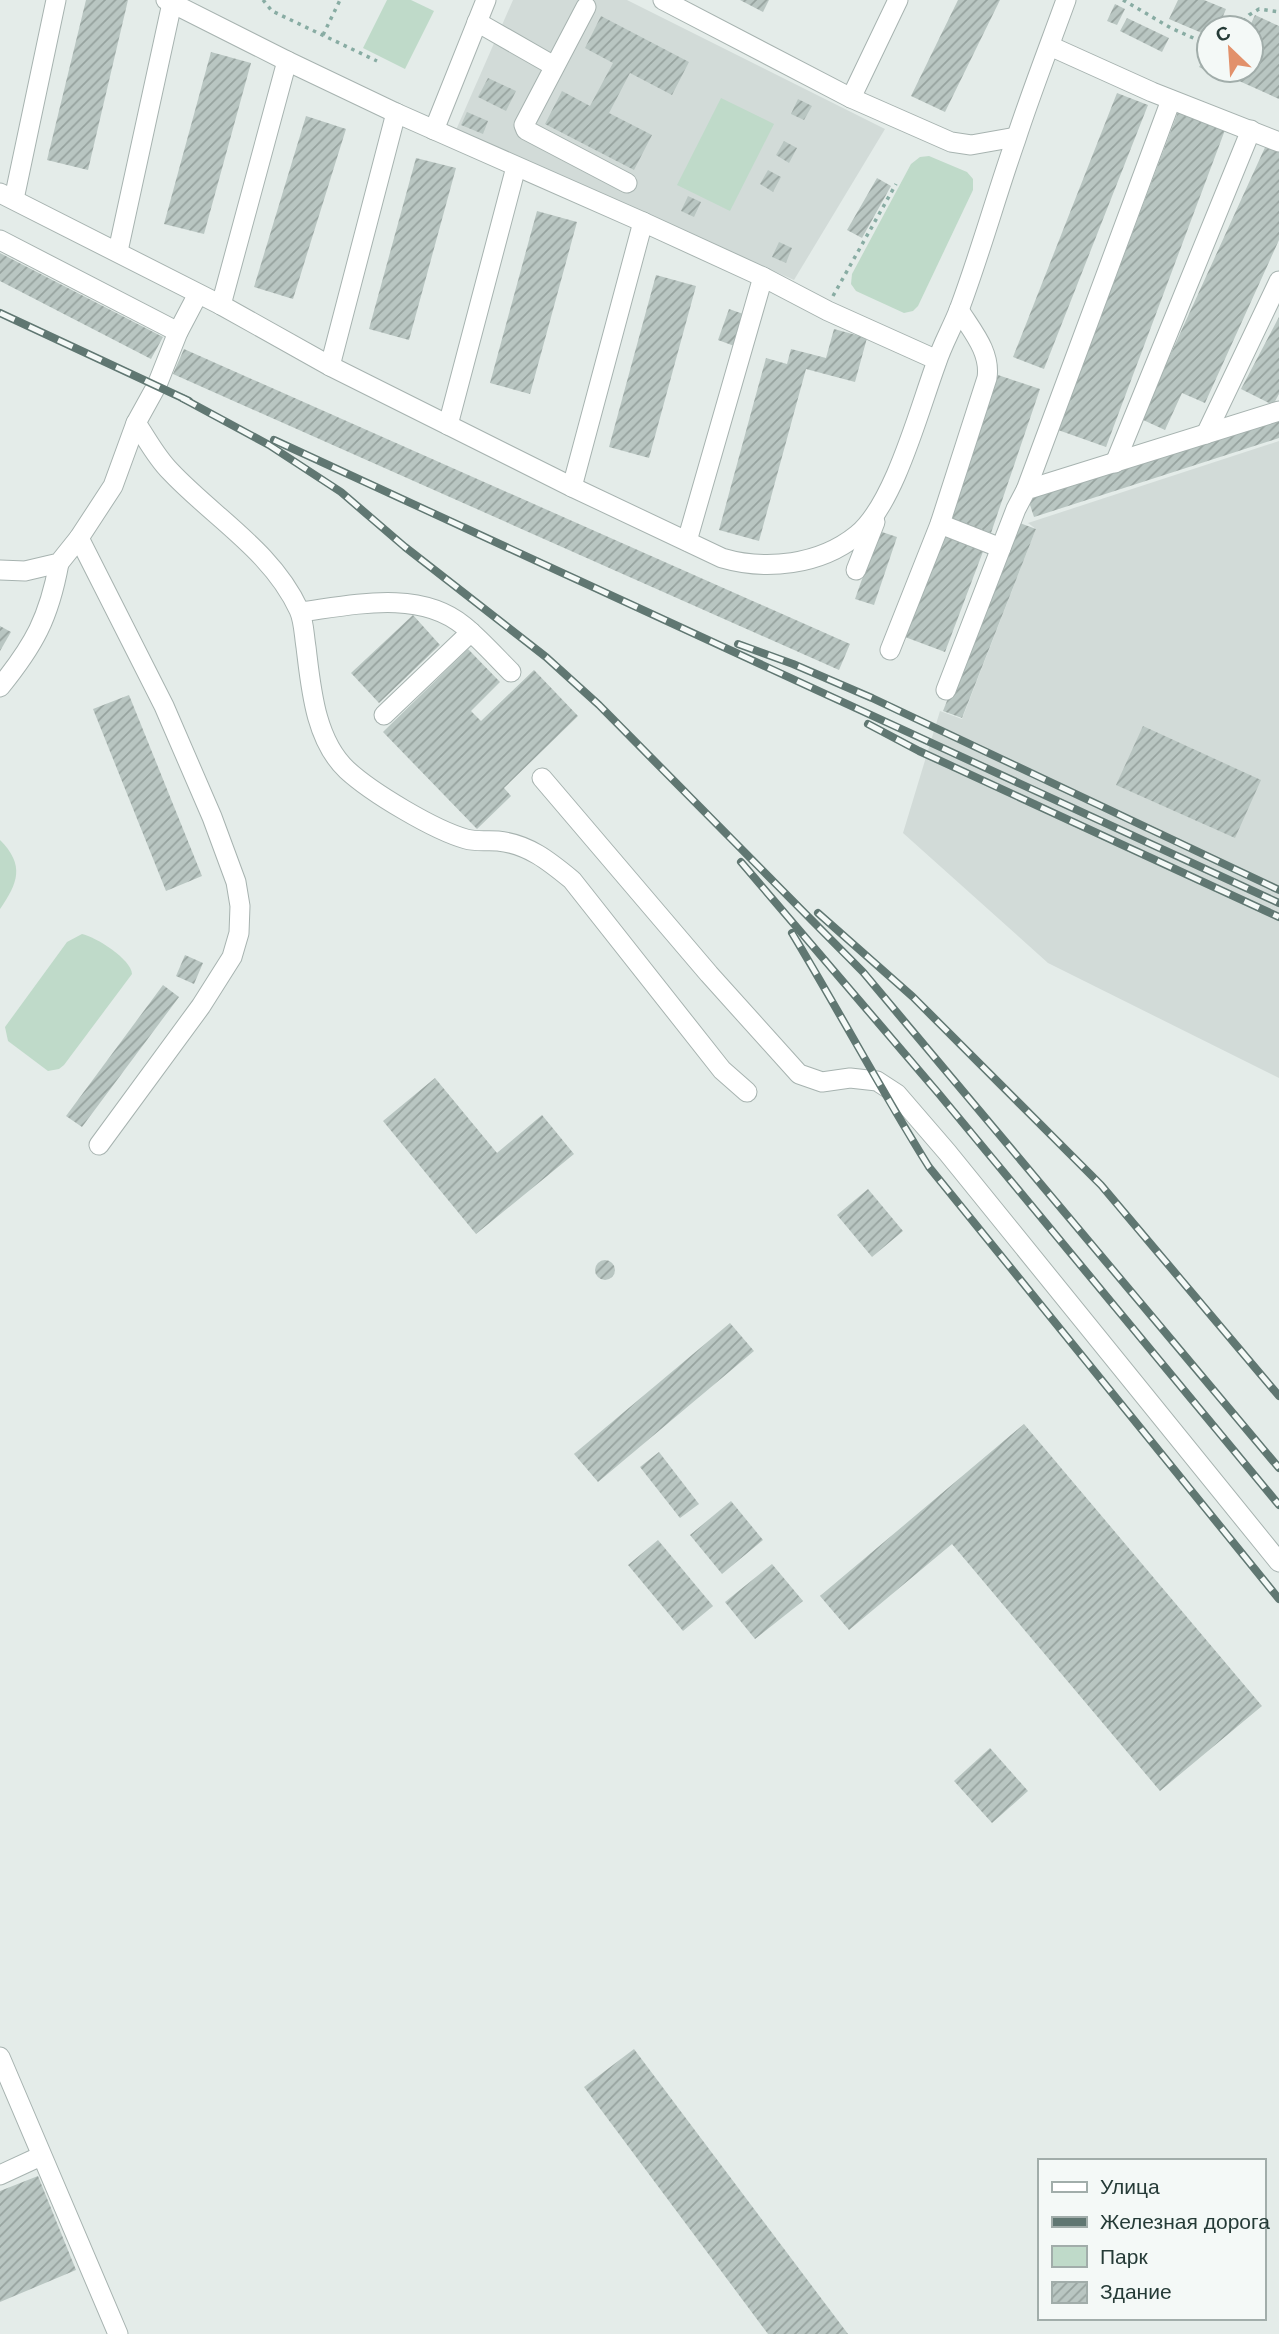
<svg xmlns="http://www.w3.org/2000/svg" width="1279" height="2334" font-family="Arial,sans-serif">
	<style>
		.built { fill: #d2dbd8 }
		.park { fill: #bfdac9 }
		.building { fill: url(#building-hatch) }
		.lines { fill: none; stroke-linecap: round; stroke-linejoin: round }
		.minor-casing { stroke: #a7b3b0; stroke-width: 21 }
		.path { stroke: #88aca3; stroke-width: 3.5; stroke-dasharray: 3.5 5; stroke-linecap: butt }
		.minor { stroke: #fff; stroke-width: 19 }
		.rail-casing { stroke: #607772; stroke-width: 8 }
		.rail { stroke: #f4f9f7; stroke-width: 5; stroke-dasharray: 16; stroke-linecap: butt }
	</style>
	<defs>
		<pattern id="building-hatch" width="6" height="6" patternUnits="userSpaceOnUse" patternTransform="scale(1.75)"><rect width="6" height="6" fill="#b9c6c2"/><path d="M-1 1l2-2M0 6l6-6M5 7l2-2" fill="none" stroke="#96a29e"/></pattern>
	</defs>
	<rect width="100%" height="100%" fill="#e4ece9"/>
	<g class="built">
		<path d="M513,0h114l258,129 -91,151 -338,-150z"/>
		<path d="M1279,441v637l-231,-115 -145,-130 37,-122 22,8 74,-190 -8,-6z"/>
	</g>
	<g class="park">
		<path d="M387,0h24l23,11 -29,58 -42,-21z"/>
		<path d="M721,98l53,26 -44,87 -53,-26z"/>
		<path d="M929,156l38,16 6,7v11l-55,116 -5,5 -9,2 -48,-22 -5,-7 1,-10 59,-110 9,-7z"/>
		<path d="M0,840c25,25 18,43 0,69z"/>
		<path d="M82,934c14,3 49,25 50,40l-68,91 -5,4 -11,2 -40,-30 -3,-14 62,-85z"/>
	</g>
	<g class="building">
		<path d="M86,0h42l-40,170 -41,-10z"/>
		<path d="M740,0h29l-6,12z"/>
		<path d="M958,0h42l-55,112 -34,-16z"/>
		<path d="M1178,0h26l22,9 -8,19h-9v8l-40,-17z"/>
		<path d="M1115,4l10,5 -8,16 -10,-4z"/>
		<path d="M1255,15l24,11v73l-51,-23 2,-6h21l-2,-42z"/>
		<path d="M601,16l88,46 -17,33 -42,-22 -21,40 43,22 -18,35 -89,-46 17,-33 28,15 23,-43 -28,-15z"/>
		<path d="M1127,18l42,20 -7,14 -42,-21z"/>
		<path d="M211,52l40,11 -47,171 -40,-10z"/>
		<path d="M1207,54l2,1v15h4l-1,3 -13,-6z"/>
		<path d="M488,78l28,13 -10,20 -28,-14z"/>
		<path d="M1117,93l31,12 -104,264 -31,-12z"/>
		<path d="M798,99l14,7 -8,14 -13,-6z"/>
		<path d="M467,112l21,9 -5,13 -22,-9z"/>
		<path d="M1178,112l47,18 -119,317 -48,-17z"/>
		<path d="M306,116l40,13 -53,170 -39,-12z"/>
		<path d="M784,141l13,7 -8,15 -13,-8z"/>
		<path d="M1267,143l12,5v92l-74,163 -23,-10 -17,37 -24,-11z"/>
		<path d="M416,158l40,10 -47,172 -40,-11z"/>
		<path d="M768,170l13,7 -8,15 -13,-8z"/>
		<path d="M877,178l14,8 -29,52 -15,-8z"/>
		<path d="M688,196l13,6 -7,15 -13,-6z"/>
		<path d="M537,211l40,11 -47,172 -40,-11z"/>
		<path d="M779,242l13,6 -6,15 -14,-6z"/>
		<path d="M0,253l163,84 -12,22 -151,-78z"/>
		<path d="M656,275l40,11 -47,172 -40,-11z"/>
		<path d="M729,309l20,7 -12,31 -19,-7z"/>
		<path d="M1279,317v77l-6,11 -32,-16z"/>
		<path d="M834,329l33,9 -12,44 -49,-13 -47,172 -40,-11 47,-172 21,6 4,-15 35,9z"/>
		<path d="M184,349l666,295 -11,26 -666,-296z"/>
		<path d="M998,375l42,14 -49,144 -42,-14z"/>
		<path d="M1279,418v20l-245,79 -6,-18z"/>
		<path d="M1017,522l19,7 -74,189 -19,-7z"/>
		<path d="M879,531l18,6 -23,68 -19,-6z"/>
		<path d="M944,534l40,15 -39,103 -40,-15z"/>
		<path d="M413,615l27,30 -61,58 -28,-30z"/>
		<path d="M0,626l11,6 -11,19z"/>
		<path d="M468,649l32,33 -29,29 10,10 53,-51 44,46 -74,72 7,8 -34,33 -94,-97z"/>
		<path d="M129,695l73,181 -36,15 -73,-182z"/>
		<path d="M1143,726l118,54 -26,58 -119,-53z"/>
		<path d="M185,955l18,8 -9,21 -18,-8z"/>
		<path d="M163,985l16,12 -97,130 -16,-11z"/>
		<path d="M435,1078l62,75 45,-38 32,39 -98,80 -93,-113z"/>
		<path d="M868,1189l35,42 -31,26 -35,-42z"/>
		<circle cx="605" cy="1270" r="10"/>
		<path d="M730,1323l24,28 -156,131 -24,-28z"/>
		<path d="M1024,1424l238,282 -102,85 -208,-247 -103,86 -29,-34z"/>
		<path d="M659,1452l40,52 -19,14 -40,-51z"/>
		<path d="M731,1501l32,39 -41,34 -32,-39z"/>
		<path d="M658,1540l55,66 -30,25 -55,-66z"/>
		<path d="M772,1564l31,37 -48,38 -30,-37z"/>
		<path d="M990,1748l38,43 -36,32 -38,-42z"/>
		<path d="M634,2049l214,285h-80l-184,-247z"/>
		<path d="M38,2176l38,94 -76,32v-111z"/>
	</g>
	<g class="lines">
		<g class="minor-casing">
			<g id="minor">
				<path d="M166,0l121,61 109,52 247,109 120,55 65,34 109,49"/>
				<path d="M663,0l188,98 100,44 20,3 45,-8"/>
				<path d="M586,7l-62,118 2,5 101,53"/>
				<path d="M477,22l77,44"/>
				<path d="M1050,46l102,46 127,50"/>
				<path d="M851,98l47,-98"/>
				<path d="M434,130l52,-130"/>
				<path d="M0,193l221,112 109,61 242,121 150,71c44,13 98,7 135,-23 37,-30 62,-125 79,-171 6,-19 16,-36 23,-54 21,-56 37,-114 57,-171 15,-46 33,-92 50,-139"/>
				<path d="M14,199l42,-199"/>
				<path d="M0,240l178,92"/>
				<path d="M118,251l54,-248"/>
				<path d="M221,305l66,-244"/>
				<path d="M330,366l66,-253"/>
				<path d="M136,423c11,16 20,34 34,48 43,46 102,80 129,139 5,11 5,25 7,37 5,41 9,93 41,123 25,23 87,60 119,69 10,3 22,1 32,2 30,3 51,20 74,39l150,190 25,22"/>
				<path d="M448,425l68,-258"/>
				<path d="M1206,434l73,-153"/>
				<path d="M1115,463l136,-333"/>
				<path d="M572,487l71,-265"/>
				<path d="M1026,490l145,-390"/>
				<path d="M940,524l61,24"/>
				<path d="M79,538l85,168 48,111 24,65 4,24 -1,27 -7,24 -31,49 -102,139"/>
				<path d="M687,541l76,-264"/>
				<path d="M0,570l25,1 34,-8 20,-25 34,-52 23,-63 21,-38 21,-53 20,-38"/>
				<path d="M856,570l19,-48"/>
				<path d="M301,612c52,-7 119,-23 163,14 17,14 32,31 47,46"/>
				<path d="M890,650l50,-126 47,-146c4,-26 -15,-47 -28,-68"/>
				<path d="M0,687c34,-42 49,-69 59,-124"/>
				<path d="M946,690l70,-181 10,-19 253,-79"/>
				<path d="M384,715l87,-83"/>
				<path d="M542,778l167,196 90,100 23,8 28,-4 27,3 20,13 50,58 332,410"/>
				<path d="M0,2057l118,277"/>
				<path d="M0,2175l41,-19"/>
			</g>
		</g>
		<g class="path">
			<path d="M263,0l9,11 105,50"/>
			<path d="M1123,0l48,28 38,17"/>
			<path d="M1238,28l11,-13 10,-6 20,3"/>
			<path d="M323,35l17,-35"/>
			<path d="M833,296l63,-112"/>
		</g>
		<use href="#minor" class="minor"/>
		<g class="rail-casing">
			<g id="rail">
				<path d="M0,313l189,88"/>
				<path d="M182,398l87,47 72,47 64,55 141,110 53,48 264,267 416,496"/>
				<path d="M274,440l1005,463"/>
				<path d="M738,644l55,20 79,34 407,192"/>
				<path d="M868,724l51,27 360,166"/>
				<path d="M741,862l198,232 340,411"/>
				<path d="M818,913l95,84 188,188 178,211"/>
				<path d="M792,933c47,78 89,157 137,234l350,432"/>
			</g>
		</g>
		<use href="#rail" class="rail"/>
	</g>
	<rect x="1038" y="2159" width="228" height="161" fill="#f4f9f7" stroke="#a1adaa" stroke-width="2"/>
	<rect x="1052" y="2182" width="35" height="10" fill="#ffffff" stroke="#a1adaa" stroke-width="2"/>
	<text x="1100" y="2194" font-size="21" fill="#253b37">Улица</text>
	<rect x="1052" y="2217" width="35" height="10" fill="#607772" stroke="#a1adaa" stroke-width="2"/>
	<text x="1100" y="2229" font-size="21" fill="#253b37">Железная дорога</text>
	<rect x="1052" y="2246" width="35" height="21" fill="#bfdac9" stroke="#a1adaa" stroke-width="2"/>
	<text x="1100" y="2264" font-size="21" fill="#253b37">Парк</text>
	<rect x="1052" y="2282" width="35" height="21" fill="url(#building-hatch)" stroke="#a1adaa" stroke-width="2"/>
	<text x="1100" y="2299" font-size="21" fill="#253b37">Здание</text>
	<g transform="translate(1230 49) rotate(335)"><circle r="33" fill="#f4f9f7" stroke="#a1adaa" stroke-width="2"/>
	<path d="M0-5L12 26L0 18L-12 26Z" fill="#e2916b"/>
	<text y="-10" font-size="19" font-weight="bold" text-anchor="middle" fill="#253b37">С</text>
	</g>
</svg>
